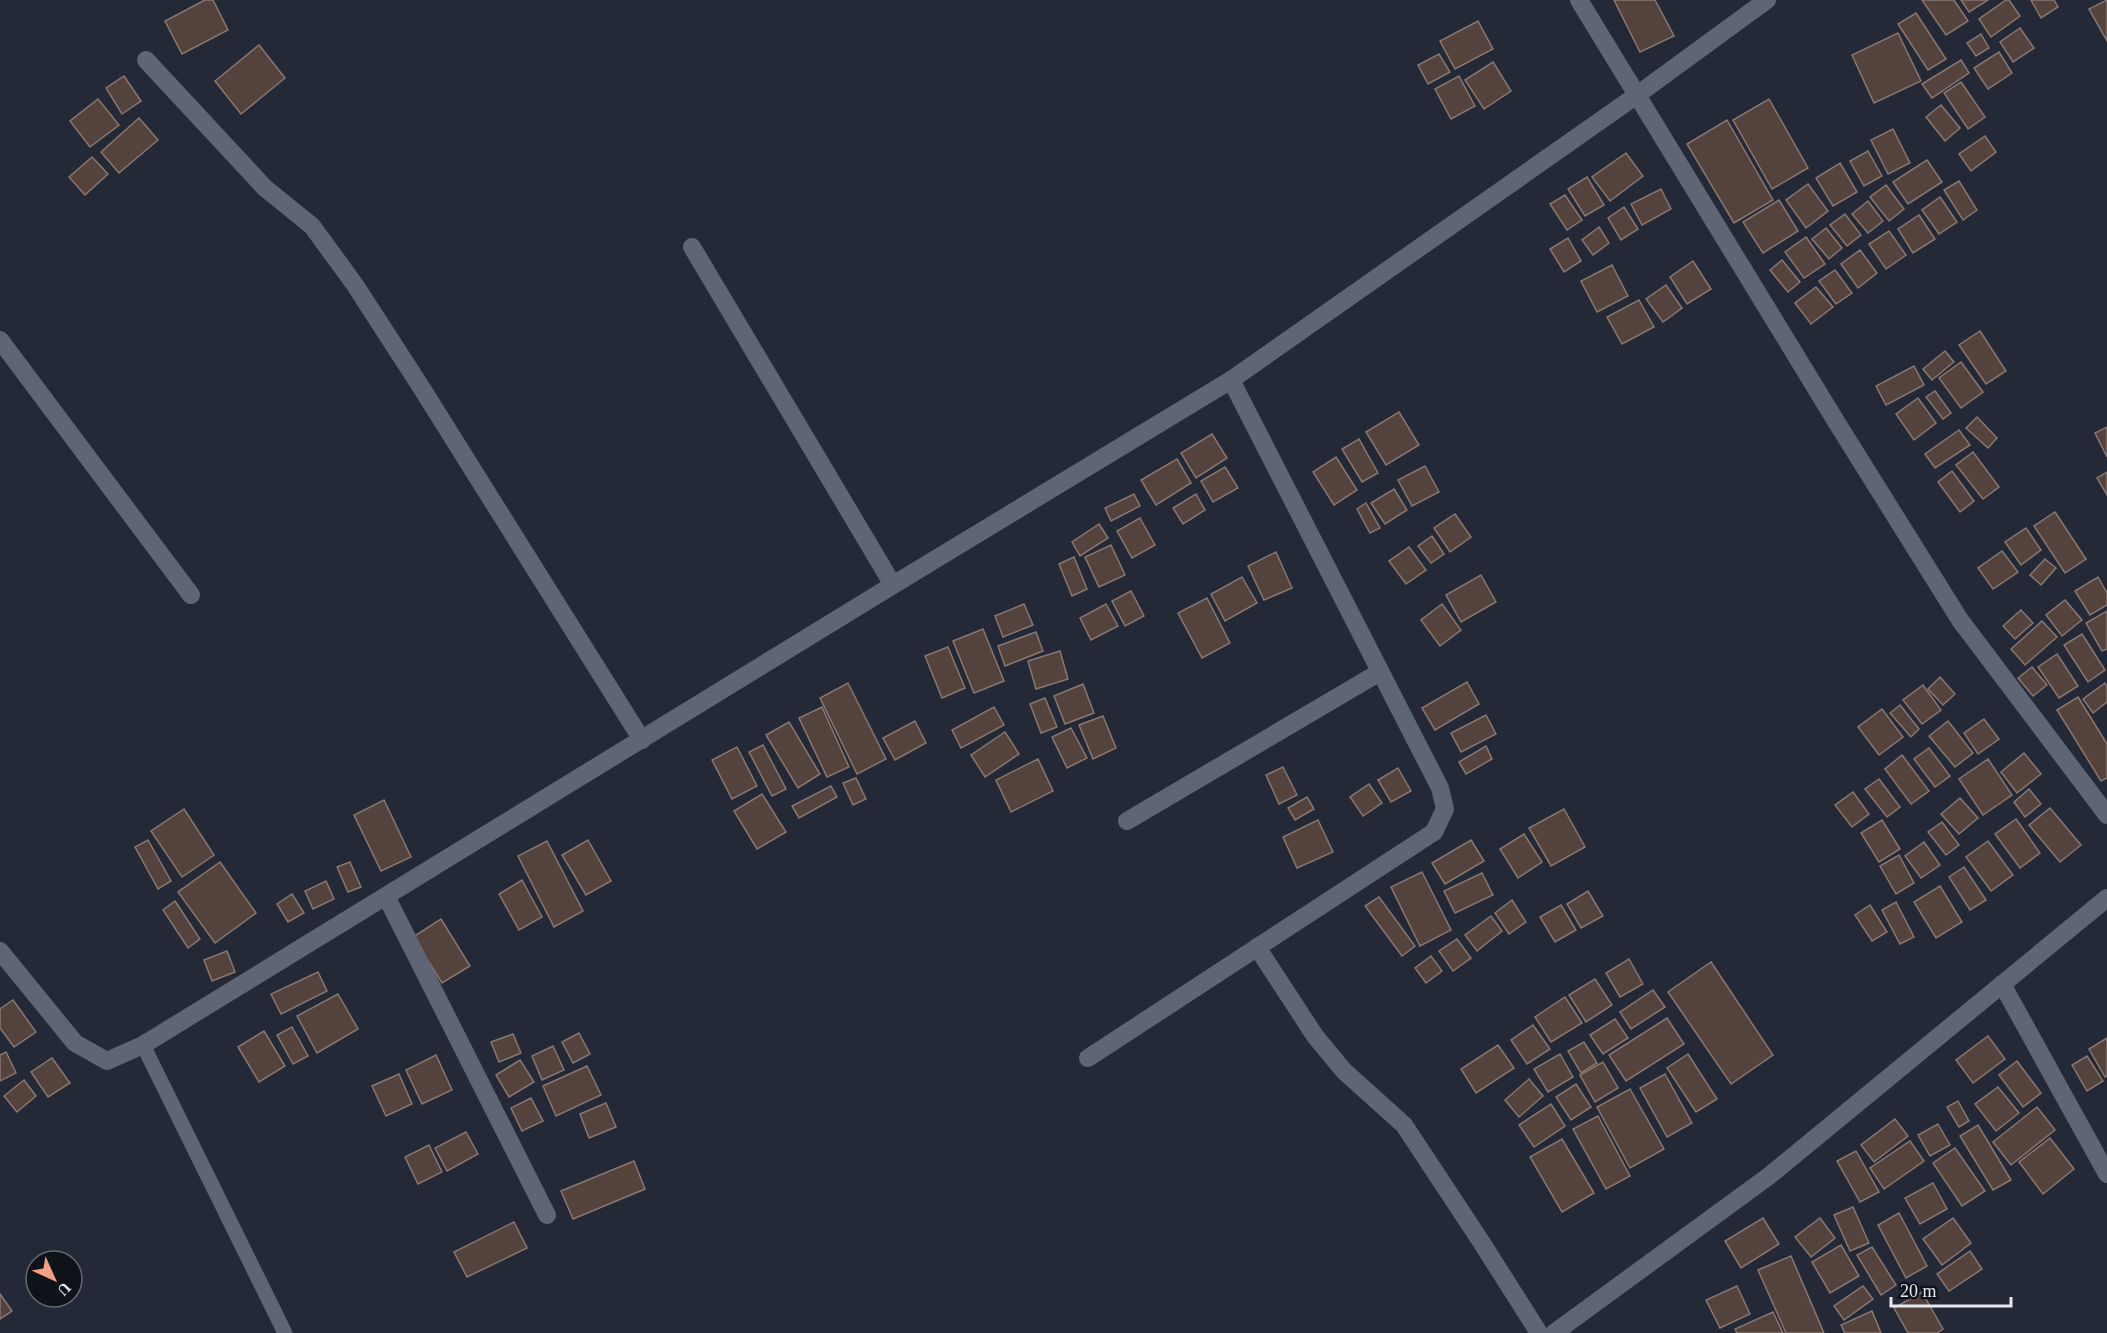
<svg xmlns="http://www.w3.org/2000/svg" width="2107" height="1333" font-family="'Times New Roman',serif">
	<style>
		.building { fill: #54433d; stroke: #897770; stroke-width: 1.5 }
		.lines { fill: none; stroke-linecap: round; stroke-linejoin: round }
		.lane { stroke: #5e6574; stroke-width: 15 }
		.street { stroke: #5e6574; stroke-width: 18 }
	</style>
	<rect width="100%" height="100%" fill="#232936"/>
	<g class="building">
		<path d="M205,0h8l15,30 -46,24 -17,-33z"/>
		<path d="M1614,0h41l19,36 -34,16z"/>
		<path d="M1922,0h32l14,21 -22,14z"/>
		<path d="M1961,0h27l-19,12z"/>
		<path d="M2006,0h3l11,16 -29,21 -12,-18z"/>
		<path d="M2031,0h23l4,7 -17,11z"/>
		<path d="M2107,0v41l-18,-32z"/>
		<path d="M1916,13l30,46 -18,11 -30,-46z"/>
		<path d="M1478,21l15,28 -38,20 -15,-28z"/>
		<path d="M2020,28l14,20 -21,14 -13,-20z"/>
		<path d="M1898,33l23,48 -47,22 -22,-48z"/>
		<path d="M1981,34l8,14 -13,8 -9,-13z"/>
		<path d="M259,45l26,33 -44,36 -26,-33z"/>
		<path d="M1999,52l13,21 -24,16 -14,-21z"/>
		<path d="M1439,54l11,18 -22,12 -10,-19z"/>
		<path d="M1961,60l8,13 -37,25 -10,-14z"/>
		<path d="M1493,62l18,29 -27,18 -19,-29z"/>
		<path d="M124,76l17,25 -19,13 -16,-26z"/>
		<path d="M1459,76l16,30 -24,13 -16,-30z"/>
		<path d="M1961,82l24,35 -17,12 -24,-36z"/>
		<path d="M98,99l21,26 -29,22 -20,-26z"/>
		<path d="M1769,99l39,69 -36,21 -39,-69z"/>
		<path d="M1941,105l19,23 -15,13 -19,-24z"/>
		<path d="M139,118l19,22 -39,33 -18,-21z"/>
		<path d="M1727,120l46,80 -39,23 -47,-79z"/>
		<path d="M1893,129l17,34 -22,11 -17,-34z"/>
		<path d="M1985,136l11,16 -25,19 -12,-17z"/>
		<path d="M1868,151l14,25 -18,10 -14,-25z"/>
		<path d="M1626,153l17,23 -33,25 -18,-24z"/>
		<path d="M92,157l16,17 -23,21 -16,-18z"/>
		<path d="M1927,160l15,22 -34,22 -15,-22z"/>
		<path d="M1840,163l17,29 -24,14 -17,-28z"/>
		<path d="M1587,177l17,28 -19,11 -17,-27z"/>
		<path d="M1959,181l18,29 -14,10 -19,-30z"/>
		<path d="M1808,184l20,27 -22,17 -20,-28z"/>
		<path d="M1886,185l18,24 -15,12 -19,-24z"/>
		<path d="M1661,189l10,20 -29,16 -11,-21z"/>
		<path d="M1565,195l17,25 -15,10 -17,-26z"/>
		<path d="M1940,197l17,25 -18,12 -17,-24z"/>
		<path d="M1779,200l19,31 -35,22 -20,-31z"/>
		<path d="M1868,201l15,20 -15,12 -16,-19z"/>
		<path d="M1624,207l14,22 -17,11 -13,-22z"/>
		<path d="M1845,214l16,21 -14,11 -17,-21z"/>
		<path d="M1919,215l16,24 -22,14 -15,-24z"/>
		<path d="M1599,227l10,16 -16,12 -11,-15z"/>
		<path d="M1826,228l16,20 -13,11 -17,-20z"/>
		<path d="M1889,231l17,24 -20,14 -17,-25z"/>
		<path d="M1806,237l19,27 -21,14 -19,-26z"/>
		<path d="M1568,238l13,23 -17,11 -14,-23z"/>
		<path d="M1860,250l17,23 -19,15 -17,-24z"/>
		<path d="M1782,260l18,22 -12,10 -18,-22z"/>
		<path d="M1693,261l18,28 -24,15 -17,-27z"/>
		<path d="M1612,265l16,31 -31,16 -16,-31z"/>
		<path d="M1835,270l17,23 -16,11 -17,-23z"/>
		<path d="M1666,285l16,23 -19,14 -17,-23z"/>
		<path d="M1816,287l17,20 -22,17 -16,-21z"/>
		<path d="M1639,300l15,27 -32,17 -15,-27z"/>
		<path d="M1980,331l26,40 -20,13 -27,-39z"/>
		<path d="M1945,351l9,11 -22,18 -9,-11z"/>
		<path d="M1961,362l22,30 -22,16 -22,-30z"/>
		<path d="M1914,366l10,19 -38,20 -10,-19z"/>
		<path d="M1935,391l16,22 -8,6 -17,-22z"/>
		<path d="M1918,398l18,25 -22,17 -18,-26z"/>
		<path d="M1399,412l20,33 -33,20 -20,-33z"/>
		<path d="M1977,417l20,21 -9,10 -22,-20z"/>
		<path d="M2107,427v30l-12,-24z"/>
		<path d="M1959,430l11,15 -35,23 -10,-14z"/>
		<path d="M1212,434l15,24 -31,20 -15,-25z"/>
		<path d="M1359,439l19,34 -16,9 -20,-33z"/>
		<path d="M1973,452l26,35 -16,12 -27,-34z"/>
		<path d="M1336,457l21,33 -23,15 -21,-33z"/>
		<path d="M1177,459l14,24 -35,22 -15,-25z"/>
		<path d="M1425,466l14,26 -27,14 -14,-26z"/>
		<path d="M1225,467l13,21 -25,14 -12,-21z"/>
		<path d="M1952,471l22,30 -14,11 -22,-30z"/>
		<path d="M2107,472v23l-10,-17z"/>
		<path d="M1394,489l13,21 -22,14 -14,-21z"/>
		<path d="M1134,494l6,12 -29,15 -6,-13z"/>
		<path d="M1196,494l9,16 -22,14 -10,-16z"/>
		<path d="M1366,503l14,25 -10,5 -13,-24z"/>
		<path d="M2055,512l31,47 -21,14 -31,-47z"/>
		<path d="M1455,514l16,23 -21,15 -16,-24z"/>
		<path d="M1140,518l15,27 -23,13 -15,-27z"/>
		<path d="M1099,524l9,14 -28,18 -8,-14z"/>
		<path d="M2026,528l15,22 -20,15 -16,-23z"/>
		<path d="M1432,536l12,18 -13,9 -13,-17z"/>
		<path d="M1111,545l14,30 -26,12 -14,-30z"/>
		<path d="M1409,547l17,23 -20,14 -17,-23z"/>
		<path d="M2002,551l16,21 -25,17 -15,-21z"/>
		<path d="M1276,552l16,36 -28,12 -16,-34z"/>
		<path d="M1074,557l13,32 -15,7 -13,-32z"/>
		<path d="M2045,559l11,9 -15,17 -11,-10z"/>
		<path d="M1481,575l15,27 -35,20 -15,-27z"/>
		<path d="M1242,577l15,26 -32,18 -14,-27z"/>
		<path d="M2098,577l9,16v12l-17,10 -15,-24z"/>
		<path d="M1131,591l13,25 -19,10 -13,-25z"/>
		<path d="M1207,598l23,45 -28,15 -24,-45z"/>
		<path d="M2065,600l17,20 -20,16 -16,-21z"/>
		<path d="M1024,604l9,21 -30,12 -8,-21z"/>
		<path d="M1106,604l12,22 -27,14 -11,-22z"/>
		<path d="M1442,604l19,26 -21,16 -19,-26z"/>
		<path d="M2021,610l12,13 -18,16 -12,-13z"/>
		<path d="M2107,611v38l-5,2 -16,-28z"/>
		<path d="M2042,621l15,16 -32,28 -14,-16z"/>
		<path d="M983,629l21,52 -30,12 -21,-52z"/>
		<path d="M1036,632l7,19 -38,15 -7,-20z"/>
		<path d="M2082,634l23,36 -17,12 -24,-37z"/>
		<path d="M948,647l17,41 -23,10 -17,-42z"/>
		<path d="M1060,651l8,28 -32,10 -8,-28z"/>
		<path d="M2057,654l21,32 -19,12 -21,-31z"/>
		<path d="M2032,667l15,18 -14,11 -15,-18z"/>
		<path d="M1940,677l15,17 -12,11 -15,-16z"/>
		<path d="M1467,682l12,22 -44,26 -13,-22z"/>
		<path d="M848,683l38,76 -29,15 -37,-76z"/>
		<path d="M2105,683l2,3v16l-14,11 -10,-14z"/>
		<path d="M1083,684l11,29 -29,11 -11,-28z"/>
		<path d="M1923,685l18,25 -19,14 -19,-24z"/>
		<path d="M2078,697l29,47v34l-6,3 -44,-71z"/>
		<path d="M1045,698l12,29 -16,6 -11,-29z"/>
		<path d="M1900,705l19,24 -8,8 -21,-24z"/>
		<path d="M822,707l27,60 -22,10 -28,-59z"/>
		<path d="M994,707l10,18 -43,23 -9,-18z"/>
		<path d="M1882,709l21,28 -24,18 -21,-28z"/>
		<path d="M1486,715l10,19 -35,18 -10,-19z"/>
		<path d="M1103,716l13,32 -23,11 -14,-34z"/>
		<path d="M1984,719l15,20 -21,15 -14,-21z"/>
		<path d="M915,721l11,22 -31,17 -12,-22z"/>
		<path d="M1948,721l25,32 -18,14 -26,-31z"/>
		<path d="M789,722l31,52 -22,14 -32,-53z"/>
		<path d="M1071,728l16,30 -20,10 -15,-31z"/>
		<path d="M1005,732l14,22 -34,23 -14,-22z"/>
		<path d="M763,745l23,44 -14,7 -23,-44z"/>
		<path d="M1486,746l6,13 -26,15 -7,-12z"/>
		<path d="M737,747l20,39 -25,13 -20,-39z"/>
		<path d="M1929,748l21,28 -15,11 -21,-28z"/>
		<path d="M2024,753l17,21 -24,19 -16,-21z"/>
		<path d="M1902,755l27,36 -18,13 -26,-35z"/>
		<path d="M1038,759l15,32 -42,21 -15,-32z"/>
		<path d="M1988,759l24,36 -29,20 -24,-36z"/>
		<path d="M1283,767l14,28 -18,9 -13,-29z"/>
		<path d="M1398,768l13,23 -20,11 -13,-22z"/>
		<path d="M856,778l10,21 -13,6 -10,-22z"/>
		<path d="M1879,779l21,28 -13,10 -22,-28z"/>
		<path d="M1369,784l13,19 -19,13 -13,-19z"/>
		<path d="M831,786l6,11 -38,21 -7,-12z"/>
		<path d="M2029,789l12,15 -16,13 -11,-15z"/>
		<path d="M1853,792l16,22 -17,13 -17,-22z"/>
		<path d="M762,794l24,38 -29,17 -23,-38z"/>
		<path d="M1307,797l7,12 -19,11 -7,-12z"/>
		<path d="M1960,798l18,20 -19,16 -18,-20z"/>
		<path d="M384,800l27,57 -30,14 -27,-56z"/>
		<path d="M2050,808l31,37 -21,17 -31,-37z"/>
		<path d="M184,809l30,46 -32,22 -31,-46z"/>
		<path d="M1564,809l21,38 -34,19 -22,-38z"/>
		<path d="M2016,819l24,34 -20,15 -25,-34z"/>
		<path d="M1318,820l15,32 -36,16 -14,-31z"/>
		<path d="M1882,820l18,29 -21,13 -18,-29z"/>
		<path d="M1942,822l17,23 -13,10 -18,-23z"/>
		<path d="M1524,834l18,28 -24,16 -18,-29z"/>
		<path d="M148,840l23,41 -13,8 -23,-42z"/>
		<path d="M588,840l23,41 -25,14 -24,-40z"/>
		<path d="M1471,840l13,21 -39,23 -13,-21z"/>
		<path d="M547,841l36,70 -29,16 -36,-71z"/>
		<path d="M1988,841l25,34 -22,16 -25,-34z"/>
		<path d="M1924,842l16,23 -19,13 -16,-22z"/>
		<path d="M1899,855l15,28 -18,11 -16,-28z"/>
		<path d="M220,862l36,51 -41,30 -37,-51z"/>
		<path d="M350,862l11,25 -13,5 -11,-25z"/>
		<path d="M1964,867l22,33 -16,10 -21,-33z"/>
		<path d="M1422,872l29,58 -31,16 -29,-59z"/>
		<path d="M1482,873l11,22 -38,18 -11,-22z"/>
		<path d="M522,880l20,37 -23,13 -20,-36z"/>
		<path d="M326,881l8,18 -21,10 -8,-18z"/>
		<path d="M1940,886l22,36 -26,16 -22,-36z"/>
		<path d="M1588,891l15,25 -22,12 -14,-24z"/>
		<path d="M292,894l12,19 -16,9 -11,-18z"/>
		<path d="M1379,897l36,49 -13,10 -37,-50z"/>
		<path d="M1512,900l14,22 -17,12 -14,-21z"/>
		<path d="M175,901l25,38 -12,9 -25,-38z"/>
		<path d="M1896,902l18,35 -14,7 -18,-34z"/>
		<path d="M1561,905l15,25 -21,12 -15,-25z"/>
		<path d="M1870,905l17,27 -15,9 -17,-26z"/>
		<path d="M1491,916l11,15 -25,20 -12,-16z"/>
		<path d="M441,919l29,47 -28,17 -29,-46z"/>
		<path d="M1457,939l14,19 -18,13 -14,-20z"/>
		<path d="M227,951l8,21 -23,9 -8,-21z"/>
		<path d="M1431,956l11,15 -16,12 -11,-15z"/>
		<path d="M1629,959l14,25 -23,13 -14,-24z"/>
		<path d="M1711,962l62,93 -42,29 -63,-92z"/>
		<path d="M318,972l9,19 -46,23 -10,-20z"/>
		<path d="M1595,979l17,26 -26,17 -17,-27z"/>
		<path d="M1653,990l12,17 -34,22 -11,-17z"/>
		<path d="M338,994l20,35 -41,24 -20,-37z"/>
		<path d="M1565,997l17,26 -31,19 -16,-25z"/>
		<path d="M13,1000l23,32 -22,15 -14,-19v-19z"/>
		<path d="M1667,1018l17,26 -58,37 -17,-26z"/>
		<path d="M1615,1019l13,19 -25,16 -13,-19z"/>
		<path d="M1533,1025l17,24 -23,15 -16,-24z"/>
		<path d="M292,1027l16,29 -15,8 -16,-29z"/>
		<path d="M264,1031l21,35 -26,16 -21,-35z"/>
		<path d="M579,1033l11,21 -17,9 -11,-21z"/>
		<path d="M513,1034l8,19 -22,9 -8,-20z"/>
		<path d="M1988,1036l17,23 -32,24 -17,-23z"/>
		<path d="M2107,1038v38l-2,1 -16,-28z"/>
		<path d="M1584,1042l13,21 -16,10 -13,-22z"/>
		<path d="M1498,1045l16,23 -38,25 -15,-24z"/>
		<path d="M553,1046l11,24 -22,10 -10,-24z"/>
		<path d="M6,1052l10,21 -16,8v-26z"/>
		<path d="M1560,1054l13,23 -25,15 -14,-23z"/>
		<path d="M1688,1054l29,45 -21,13 -29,-44z"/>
		<path d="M436,1055l16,35 -30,14 -16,-34z"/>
		<path d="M2087,1056l16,25 -16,10 -15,-26z"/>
		<path d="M52,1058l18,25 -22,14 -17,-25z"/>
		<path d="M520,1060l14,22 -25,15 -13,-22z"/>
		<path d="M2017,1061l24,32 -18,14 -24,-32z"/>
		<path d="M1603,1062l15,26 -23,14 -15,-27z"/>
		<path d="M587,1066l14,29 -45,21 -13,-30z"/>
		<path d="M399,1074l13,30 -26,12 -14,-30z"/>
		<path d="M1665,1074l27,49 -25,14 -27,-49z"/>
		<path d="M1529,1079l14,17 -24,21 -14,-17z"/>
		<path d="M24,1080l12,16 -19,16 -13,-16z"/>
		<path d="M1576,1084l15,23 -20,13 -15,-23z"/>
		<path d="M1998,1087l21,26 -23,18 -21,-27z"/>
		<path d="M1630,1089l34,60 -34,19 -33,-61z"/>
		<path d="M531,1098l12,23 -21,10 -11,-23z"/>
		<path d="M1958,1101l11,20 -10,6 -12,-20z"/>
		<path d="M606,1103l10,24 -27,11 -9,-24z"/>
		<path d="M1551,1104l14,22 -31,21 -15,-22z"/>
		<path d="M2037,1107l18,23 -44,35 -18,-23z"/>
		<path d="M1598,1116l32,60 -24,13 -33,-60z"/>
		<path d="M1895,1119l13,17 -34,26 -13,-17z"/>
		<path d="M1938,1124l12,21 -20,11 -12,-21z"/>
		<path d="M1978,1125l33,55 -18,10 -33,-54z"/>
		<path d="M466,1132l12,22 -31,17 -12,-23z"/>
		<path d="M2050,1138l24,31 -31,25 -24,-32z"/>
		<path d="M1562,1139l32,54 -32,19 -32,-55z"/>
		<path d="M1910,1141l14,20 -40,28 -14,-21z"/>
		<path d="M429,1145l13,27 -24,12 -13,-27z"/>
		<path d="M1955,1148l30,43 -23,15 -29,-43z"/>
		<path d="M1856,1151l23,41 -19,10 -23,-41z"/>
		<path d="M634,1161l11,28 -72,30 -12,-28z"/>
		<path d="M1933,1183l14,26 -27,15 -15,-26z"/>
		<path d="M1853,1207l16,36 -19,8 -16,-36z"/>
		<path d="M1899,1213l28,53 -21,12 -28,-53z"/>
		<path d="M1763,1218l16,26 -38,24 -16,-27z"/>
		<path d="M1820,1218l15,20 -24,19 -16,-20z"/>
		<path d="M1953,1218l18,25 -29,22 -19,-26z"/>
		<path d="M514,1222l13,26 -60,29 -13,-25z"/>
		<path d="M1841,1245l18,31 -29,17 -18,-31z"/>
		<path d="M1872,1247l24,38 -15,10 -24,-40z"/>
		<path d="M1970,1251l12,18 -33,22 -12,-17z"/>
		<path d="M1791,1256l33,77h-38l-28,-63z"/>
		<path d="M1737,1286l13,28 -30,14 -14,-28z"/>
		<path d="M1863,1286l10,13 -29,21 -10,-14z"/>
		<path d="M1922,1292l21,37 -6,4h-29l-14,-25z"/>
		<path d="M0,1294l12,17 -12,8z"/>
		<path d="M1872,1311l9,22h-36l-4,-8z"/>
		<path d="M1773,1312l10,21h-46l-2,-4z"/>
	</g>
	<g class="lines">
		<path class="lane" d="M143,1045l142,288"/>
		<g class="street">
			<path d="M1579,0l258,423 123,197 147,195"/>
			<path d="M146,60l119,128 47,38 43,59 66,102 221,353"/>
			<path d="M692,247l201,338"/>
			<path d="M0,340l191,255"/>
			<path d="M1127,821l253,-149"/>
			<path d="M386,896l161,319"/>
			<path d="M1257,947l58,89 29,35 60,54 76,115 59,93"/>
			<path d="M0,951l75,92 32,18 36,-16 750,-460 338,-205 406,-285 130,-95"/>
			<path d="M2002,984l105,190"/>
			<path d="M1088,1058l346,-226 11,-23 -5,-21 -209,-408"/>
			<path d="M1554,1333l215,-157 338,-278"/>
		</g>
	</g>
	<g transform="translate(54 1279) rotate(135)"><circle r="28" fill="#0f1218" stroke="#65686f" stroke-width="1.5"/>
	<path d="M0-4.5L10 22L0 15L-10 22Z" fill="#f2a081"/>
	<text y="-9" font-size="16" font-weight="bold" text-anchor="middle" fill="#e5e9f2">U</text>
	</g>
	<path d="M1891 1297v9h120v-9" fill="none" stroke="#e5e9f2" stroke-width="3"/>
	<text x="1900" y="1297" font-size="18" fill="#e5e9f2" stroke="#0f1218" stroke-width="4.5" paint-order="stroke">20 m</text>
</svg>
